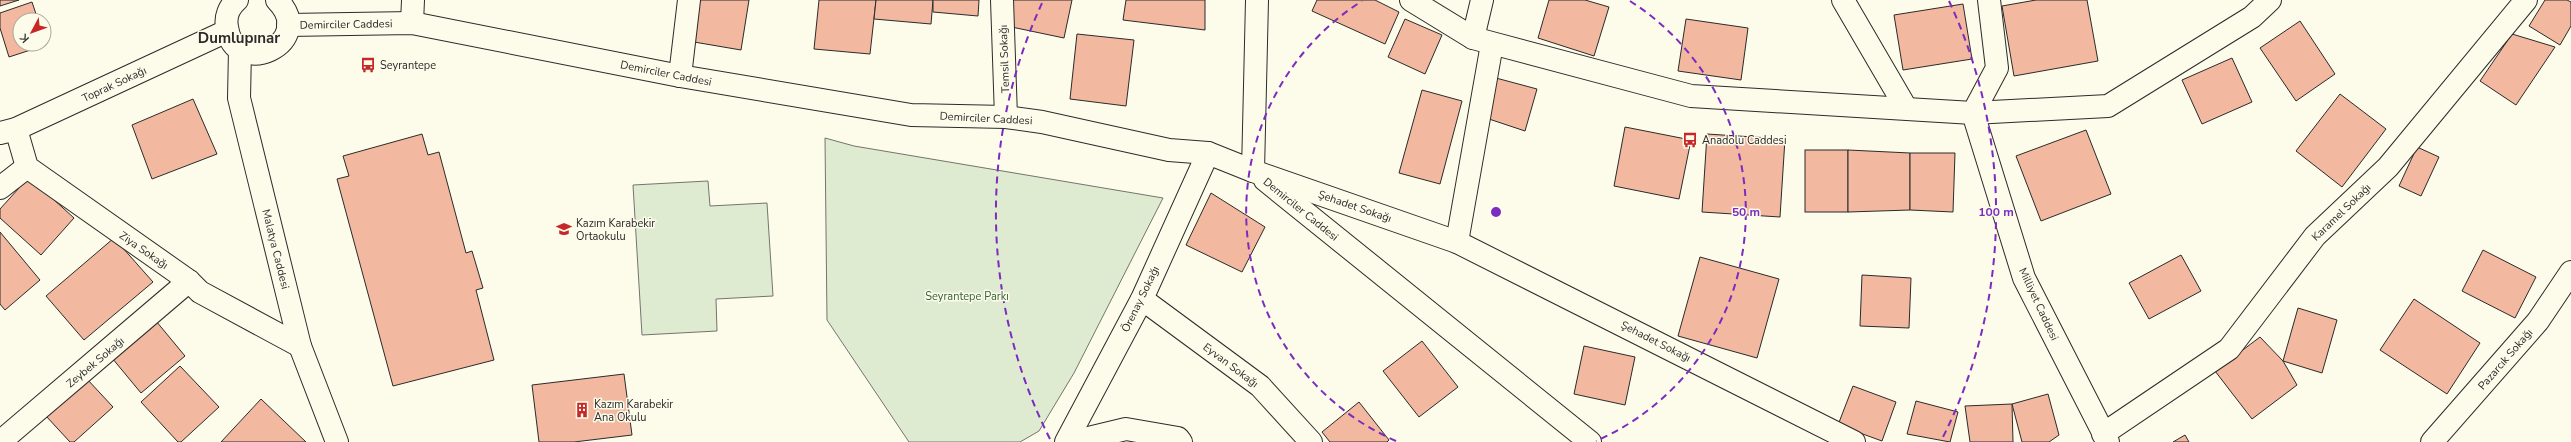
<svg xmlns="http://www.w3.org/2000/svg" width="2571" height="442" font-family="'Nunito Sans',sans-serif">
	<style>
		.green { fill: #deebd1; stroke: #74746e }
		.building { fill: #f2b8a0; stroke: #2b2b2b }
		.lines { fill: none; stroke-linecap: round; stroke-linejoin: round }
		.minor-casing { stroke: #2b2b2b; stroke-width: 24 }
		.tertiary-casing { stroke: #2b2b2b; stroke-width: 24 }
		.minor { stroke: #fdfbea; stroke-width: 22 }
		.tertiary { stroke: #fdfbea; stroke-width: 22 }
		.ring { fill: none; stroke: #7b2cbf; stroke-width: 2; stroke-dasharray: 7 5 }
		.labels { text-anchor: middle; stroke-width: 3; stroke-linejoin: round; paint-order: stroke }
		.street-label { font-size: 11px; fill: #2b2b2b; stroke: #fdfbea }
		.poi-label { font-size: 11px; fill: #2b2b2b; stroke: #fdfbea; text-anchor: start }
		.park-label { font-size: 11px; fill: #34623c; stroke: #fdfbea }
		.district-label { font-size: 15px; font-weight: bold; fill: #2b2b2b; stroke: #fdfbea }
		.centre { fill: #7b2cbf; stroke: #fdfbea; stroke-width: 2 }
		.ring-label { font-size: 12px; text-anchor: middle; font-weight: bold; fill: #7b2cbf; stroke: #fdfbea; stroke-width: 3; stroke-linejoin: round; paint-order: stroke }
	</style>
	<rect width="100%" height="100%" fill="#fdfbea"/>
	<g class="green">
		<path d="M825,138l29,8 309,52 -89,175 -35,58 -19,11h-111l-82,-122z"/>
		<path d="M708,181l2,25 57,-3 6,93 -57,3 1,32 -75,4 -9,-150z"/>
	</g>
	<g class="building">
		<path d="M0,0h19l-19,6z"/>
		<path d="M700,0h49l-8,50 -47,-8z"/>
		<path d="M819,0h57l-6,54 -56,-5z"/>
		<path d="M876,0h57l-2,24 -57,-5z"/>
		<path d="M933,0h46l-1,16 -45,-4z"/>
		<path d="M1008,0h64l-8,38 -62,-13z"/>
		<path d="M1126,0h79v30l-82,-10z"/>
		<path d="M1317,0h58l24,12 -14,32 -73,-33z"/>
		<path d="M1549,0h36l24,7 -15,49 -56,-18z"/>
		<path d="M2036,0h51l11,61 -84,15 -12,-70z"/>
		<path d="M2545,0h22l4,2v24l-11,19 -31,-19z"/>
		<path d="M32,2l6,18h-18v24h24v-5l2,6 -37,12 -9,-29v-15z"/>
		<path d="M1963,4l9,55 -69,11 -9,-55z"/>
		<path d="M1405,19l37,16 -17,39 -37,-17z"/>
		<path d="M1686,19l62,9 -7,52 -63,-9z"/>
		<path d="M2300,21l35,53 -39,27 -36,-53z"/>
		<path d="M1077,34l57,6 -8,66 -56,-7z"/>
		<path d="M2512,34l43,13 -39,58 -36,-24z"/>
		<path d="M2232,58l20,44 -50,22 -20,-44z"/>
		<path d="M1496,78l41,11 -12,42 -36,-12z"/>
		<path d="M1422,90l40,11 -22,83 -41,-11z"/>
		<path d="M2340,94l46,35 -44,58 -46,-36z"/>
		<path d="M193,99l24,55 -65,25 -20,-54z"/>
		<path d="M1625,127l66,13 -12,59 -65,-13z"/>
		<path d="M2086,130l25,64 -70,27 -25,-65z"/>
		<path d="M422,134l6,21 11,-3 27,101 6,-2 11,37 -7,2 18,70 -101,26 -56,-207 12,-3 -6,-20z"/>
		<path d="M1707,134l78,5 -5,78 -78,-5z"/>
		<path d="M2417,147l22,10 -18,39 -22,-10z"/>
		<rect x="1805" y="150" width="43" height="62"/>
		<path d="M1848,150l62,3v57l-62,2z"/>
		<path d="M1910,153h45l-2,59 -43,-2z"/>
		<path d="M29,177l45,41 -33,37 -41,-37v-9z"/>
		<path d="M1211,193l54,34 -23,45 -56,-27z"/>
		<path d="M0,232l40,48 -35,30 -5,-6z"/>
		<path d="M114,238l39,44 -69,58 -38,-44z"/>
		<path d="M2483,250l53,27 -21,41 -53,-27z"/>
		<path d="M2181,255l20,36 -52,28 -20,-36z"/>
		<path d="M1700,257l79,22 -22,79 -79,-22z"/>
		<path d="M1862,275l49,3 -2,50 -49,-2z"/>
		<path d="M2414,299l66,44 -33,51 -67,-44z"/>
		<path d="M2298,308l39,12 -15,53 -39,-12z"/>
		<path d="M156,321l29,35 -44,37 -29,-35z"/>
		<path d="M2260,337l23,24 14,24 -45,34 -37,-48z"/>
		<path d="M1422,341l36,46 -39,30 -36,-46z"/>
		<path d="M1584,346l51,11 -10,48 -51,-11z"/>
		<path d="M180,366l39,41 -38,35h-3l-37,-40z"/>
		<path d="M624,374l8,61 -58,7h-35l-7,-57z"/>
		<path d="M87,379l26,28 -39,35h-4l-24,-26z"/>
		<path d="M1853,386l43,16 -14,39 -44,-16z"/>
		<path d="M2048,394l11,41 -10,7h-27l-10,-38z"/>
		<path d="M261,399l45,43h-85z"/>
		<path d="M1916,401l42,11 -8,30 -43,-8z"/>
		<path d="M1359,402l30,38 -2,2h-57l-8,-10z"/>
		<path d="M2012,404l1,38h-43l-5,-36z"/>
		<path d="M2185,435l4,7h-16z"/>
	</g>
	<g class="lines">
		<g class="minor-casing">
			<g id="minor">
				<path d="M1002,0l4,117"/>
				<path d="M1843,0l63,108"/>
				<path d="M1989,0l8,68 -24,45 51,165 84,164"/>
				<path d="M412,23l1,-23"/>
				<path d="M1473,38l9,-38"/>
				<path d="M680,76l9,-76"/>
				<path d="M16,129l11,38 162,114 11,11 100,54"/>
				<path d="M0,133l16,-4 211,-98"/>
				<path d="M1253,171l204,71 397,200"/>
				<path d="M1265,180l325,262"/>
				<path d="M0,188l27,-21"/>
				<path d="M1457,242l35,-198"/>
				<path d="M1142,299l118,87 51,56"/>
				<path d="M2103,434l126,-85 86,-113 73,-69 138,-167"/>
				<path d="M0,442l189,-161"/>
				<path d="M1066,442l76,-143 66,-146"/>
				<path d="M1072,442l54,-13 52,9 3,4"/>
				<path d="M2432,442l106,-121 33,-49"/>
			</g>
		</g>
		<g class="tertiary-casing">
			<g id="tertiary">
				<path d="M237,0c-8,7 -12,17 -10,27 7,54 92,16 50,-27"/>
				<path d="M1411,0l62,38 218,58 282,17 135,-7 144,-89 18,-17"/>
				<path d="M288,25l124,-2 268,53 231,39 95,2 36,5 127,28 39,3 45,18 4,-171"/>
				<path d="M240,50l-1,48 61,248 37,96"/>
			</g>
		</g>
		<use href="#minor" class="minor"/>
		<use href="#tertiary" class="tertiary"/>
	</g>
	<g class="ring">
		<path d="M1396 441A250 250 0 0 1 1362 1M1630 1A250 250 0 0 1 1596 441"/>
		<path d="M1050 439A500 500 0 0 1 1043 1M1949 1A500 500 0 0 1 1942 439"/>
	</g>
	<defs>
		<g id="bus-bare" transform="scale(1.2)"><path d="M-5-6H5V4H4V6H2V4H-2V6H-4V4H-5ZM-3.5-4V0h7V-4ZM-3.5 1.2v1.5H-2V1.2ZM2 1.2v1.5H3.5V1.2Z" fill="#c62828" stroke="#fdfbea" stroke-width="2.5" paint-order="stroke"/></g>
		<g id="school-bare" transform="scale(1.2)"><path d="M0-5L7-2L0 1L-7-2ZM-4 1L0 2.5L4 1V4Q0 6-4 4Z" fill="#c62828" stroke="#fdfbea" stroke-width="2.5" paint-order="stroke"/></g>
		<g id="building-bare" transform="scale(1.2)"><path d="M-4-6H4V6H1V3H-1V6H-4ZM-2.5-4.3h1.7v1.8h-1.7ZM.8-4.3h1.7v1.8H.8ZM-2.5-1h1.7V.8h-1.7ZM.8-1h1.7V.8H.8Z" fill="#c62828" stroke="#fdfbea" stroke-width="2.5" paint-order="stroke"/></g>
	</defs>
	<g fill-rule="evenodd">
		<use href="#bus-bare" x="368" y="65"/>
		<use href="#bus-bare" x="1690" y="140"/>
		<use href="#school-bare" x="564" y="229"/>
		<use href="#building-bare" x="582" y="410"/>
	</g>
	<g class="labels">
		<g class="street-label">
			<text transform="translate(346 24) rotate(-1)" y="4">Demirciler Caddesi</text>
			<text transform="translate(1004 59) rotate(-92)" y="4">Temsil Sokağı</text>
			<text transform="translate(666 73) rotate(11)" y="4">Demirciler Caddesi</text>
			<text transform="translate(114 84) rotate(-25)" y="4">Toprak Sokağı</text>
			<text transform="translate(986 118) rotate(3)" y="4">Demirciler Caddesi</text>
			<text transform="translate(1355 206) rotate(19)" y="4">Şehadet Sokağı</text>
			<text transform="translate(1301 209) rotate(39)" y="4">Demirciler Caddesi</text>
			<text transform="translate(2341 212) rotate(-44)" y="4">Karamel Sokağı</text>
			<text transform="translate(276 249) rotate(76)" y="4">Malatya Caddesi</text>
			<text transform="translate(144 250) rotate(35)" y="4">Ziya Sokağı</text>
			<text transform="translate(1140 299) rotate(-64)" y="4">Örenay Sokağı</text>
			<text transform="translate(2039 304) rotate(65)" y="4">Milliyet Caddesi</text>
			<text transform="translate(1656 341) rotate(27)" y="4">Şehadet Sokağı</text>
			<text transform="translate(2505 359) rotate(-49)" y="4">Pazarcık Sokağı</text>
			<text transform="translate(95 362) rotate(-40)" y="4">Zeybek Sokağı</text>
			<text transform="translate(1231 365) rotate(37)" y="4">Eyvan Sokağı</text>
		</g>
		<g class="poi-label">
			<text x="380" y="69">Seyrantepe</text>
			<text x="1702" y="144">Anadolu Caddesi</text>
			<text x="576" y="227">Kazım Karabekir<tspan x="576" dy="13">Ortaokulu</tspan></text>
			<text x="594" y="408">Kazım Karabekir<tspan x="594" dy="13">Ana Okulu</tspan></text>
		</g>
		<g class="park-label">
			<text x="967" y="300">Seyrantepe Parkı</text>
		</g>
		<g class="district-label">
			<text x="239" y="43">Dumlupınar</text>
		</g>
	</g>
	<circle cx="1496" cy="212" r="6" class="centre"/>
	<g class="ring-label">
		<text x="1746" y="216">50 m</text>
		<text x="1996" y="216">100 m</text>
	</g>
	<g transform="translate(32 32) rotate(229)"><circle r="19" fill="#fdfbea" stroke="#a9a89e"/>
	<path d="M0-3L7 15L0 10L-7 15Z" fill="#c62828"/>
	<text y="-6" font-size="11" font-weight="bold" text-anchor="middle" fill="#2b2b2b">K</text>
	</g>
</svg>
